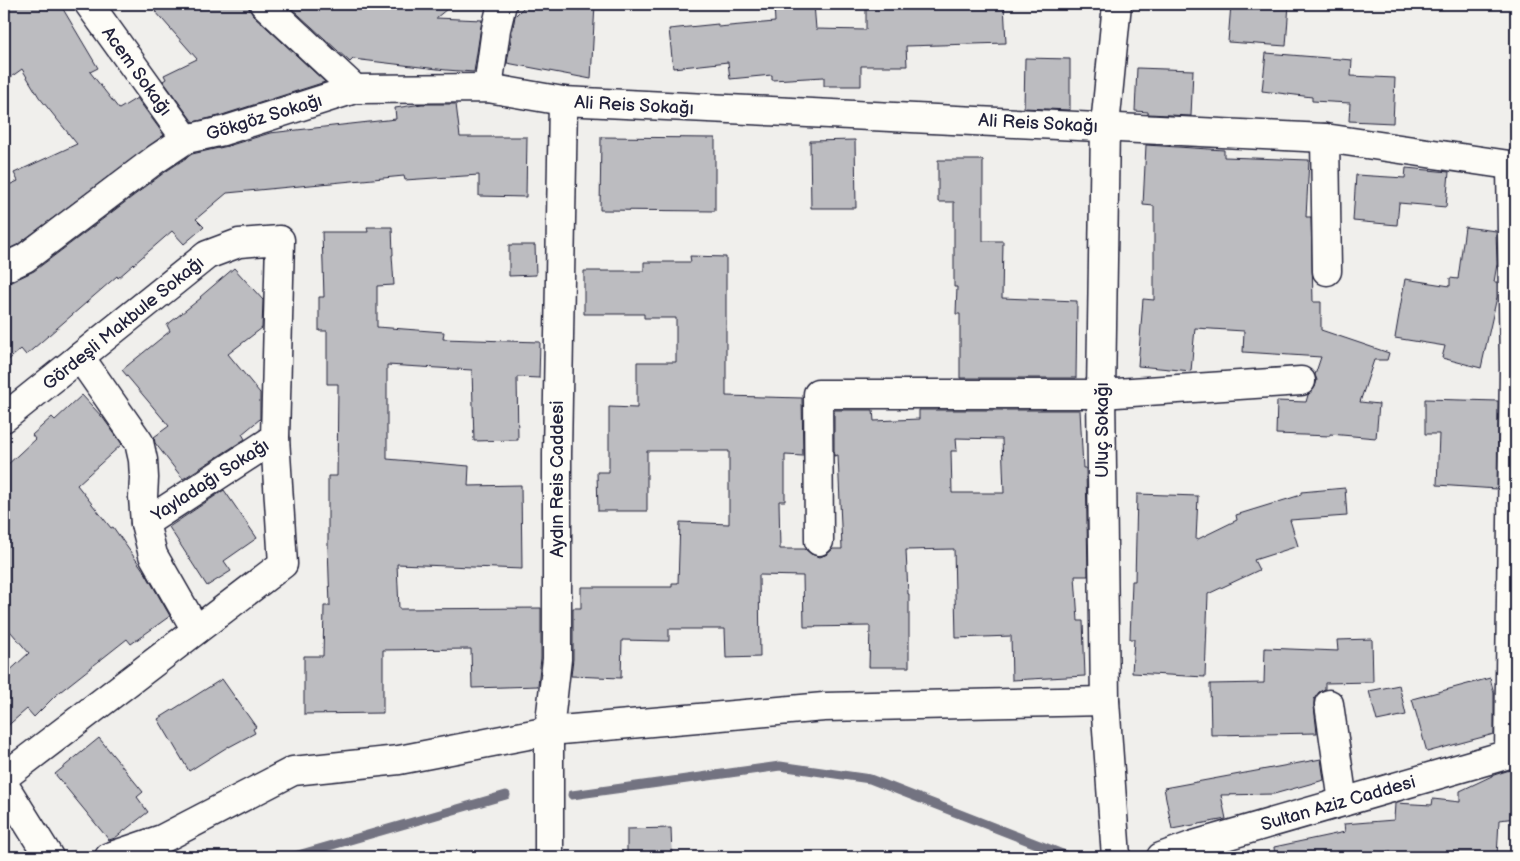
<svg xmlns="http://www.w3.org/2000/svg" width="1520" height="861" font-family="'Balsamiq Sans',sans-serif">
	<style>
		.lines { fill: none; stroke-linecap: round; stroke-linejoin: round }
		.stream { stroke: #737381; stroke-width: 9 }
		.building { fill: #bcbcc0; stroke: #22223b; fill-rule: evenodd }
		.minor-casing { stroke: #22223b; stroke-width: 31 }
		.minor { stroke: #fdfcf7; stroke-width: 28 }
		.labels { text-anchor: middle; stroke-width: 4; stroke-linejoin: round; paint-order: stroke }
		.street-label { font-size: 18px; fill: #22223b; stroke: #fdfcf7 }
	</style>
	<rect width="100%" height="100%" fill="#f0efec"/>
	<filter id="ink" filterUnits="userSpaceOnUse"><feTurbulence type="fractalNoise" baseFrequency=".02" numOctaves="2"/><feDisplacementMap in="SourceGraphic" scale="10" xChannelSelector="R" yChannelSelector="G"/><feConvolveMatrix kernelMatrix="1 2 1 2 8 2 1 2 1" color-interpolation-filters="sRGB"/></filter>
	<g filter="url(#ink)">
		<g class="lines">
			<g class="stream">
				<path d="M572,795l208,-29 90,13 200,78"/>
				<path d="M291,857l215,-62"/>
			</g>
		</g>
		<g class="building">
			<path d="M4,4h56l38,64 -8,4 29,37 18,-11 27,37 -147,110 -13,6v-64l14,-6 -4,-8 63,-29 -38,-47 -17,-28 -18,13z"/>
			<path d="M149,4h100v5l4,6 72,67 -106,34 -26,6 -30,-41 3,-2 -2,-4 33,-16z"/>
			<path d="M287,4h166l-17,14 46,2 -8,52 -28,-2 -93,-11 -3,3z"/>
			<path d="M527,4h68l-4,75 -84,-16 8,-47z"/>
			<path d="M774,4h40l2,25 50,1v-26h138l2,39 -100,3 1,20h-46v20h-37v-9l-52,3v-5l-42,4 -2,-17 -55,6 -4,-39 49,-5v3l57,-5z"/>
			<path d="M1231,4h58l-3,42 -58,-4z"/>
			<path d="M1266,53l86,7 -1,16 44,2 -2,45 -44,-2 1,-18 -38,-2v-4l-50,-6z"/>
			<path d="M1025,58l45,1v51l-46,-2z"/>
			<path d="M1137,68l56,2 -2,46 -43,-2v-2l-13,-1z"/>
			<path d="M422,104h34l4,33h67l-1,60 -47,-1v-21l-74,5 -1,-4 -177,17 -31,26 8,8 -20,17 -12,-13 -54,47 -1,-2 -91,79 -5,-6 -17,15v-81l7,-1 23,-11 131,-99 27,-18 36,-8 42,-13 126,-14 -1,-11z"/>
			<path d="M601,137l114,1v73l-115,-1z"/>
			<path d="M855,140l1,68h-45l-1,-67z"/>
			<path d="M1146,145l78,5v7l85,3 -3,57h5l2,85h8v28l68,23 -2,7h-13l-14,42 19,2 -3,34 -46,-4v2l-54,-2 1,-33 29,1 2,-7 7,-8 2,-7 -2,-5 6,-18 -78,-5 1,-21 -49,-3 -4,43 -53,-5 5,-67 11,1v-94l-11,-1z"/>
			<path d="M938,160h45v81h20l-1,57 75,3 -1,77h-116v-64h-4l1,-27h-3v-85h-16z"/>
			<path d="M1406,168l43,4 -3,35 -47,-4 -2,22 -44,-4 3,-46 49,3z"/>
			<path d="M367,227h25l1,28h-1l2,30 -17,1v41l67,5 -1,7 97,3 -1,36 -22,-1 1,63 -44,1 -2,-71 -85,-5v94l82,7 -1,20 53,-1 1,84 -125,-5 2,45 142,-1v50l-3,28 -66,2 -1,-39 -88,1v63l-79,1v-58h19l1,-50h6l-2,-60v-70h9l1,-92h-11v-53h-8v-34h5l-2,-65h46z"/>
			<path d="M1465,227l31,4 1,33 -3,18h3v15l-16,71 -39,-10 3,-12 -50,-8 10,-59 45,7v-8l8,1z"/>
			<path d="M509,245h26l1,30 -27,1z"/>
			<path d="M690,256l36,1v139l76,2 1,58 -18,-1v46h-6l1,48h25l6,5 9,3 7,-3 6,-5h9l-4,-94 -4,1v-46h39l1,11 45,-2v-9h161l3,58h3l2,108h-13l3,45h5l2,55 -73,4 -1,-44 -55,2 -2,-89 -48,1 2,44h1v73h-40l1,-41 -66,1 -1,-51 -44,-1 1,82 -34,1 -1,-29h-56v12l-47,-1 -1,38 -50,-2 2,-17v-51h8v-21h91v-4h6l2,-61 49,2v-73h-82v60h-49l-1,-39h12v-65l28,1v-46h39v-44h-32v-4h-60v-43h60v-9h47zM956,438l46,1 2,54h-52l-1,-42h6z"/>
			<path d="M234,268l29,32 -1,28 -34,26 32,39v26l-18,15 3,5 -62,40 -28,-36 -1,-6 15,-11 -47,-56 48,-39 -3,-6 34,-27 -1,-1z"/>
			<path d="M82,395l21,23 19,26 -45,41 34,43 2,-1 33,47 24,42 -39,28 -4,-5 -71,56 -22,22 -7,-8 -23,20v-53l25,-23 -25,-29v-156l31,-29 -3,-4 20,-18 3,3z"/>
			<path d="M1425,399l73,2 -1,88 -60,-4 2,-51h-14z"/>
			<path d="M1345,488l2,28 -57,4 8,26 -44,14 5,10 -51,24 -3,83 -73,-4 2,-34h-4l2,-58h3l2,-87 61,2 -2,44 41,-20 -1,-5 65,-20v-3z"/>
			<path d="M224,490l33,48 -33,23 7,10 -24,15 -38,-59z"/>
			<path d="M1372,639l1,43 -48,1v6l-6,3 -5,7v7l3,27 -106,2 -1,-51 54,-1 1,-35 73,3 -1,-11z"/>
			<path d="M1490,678l4,15v41l-67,18 -15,-53z"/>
			<path d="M222,679l34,48 -3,2 2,4 -26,14v-1l-40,25 -31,-52z"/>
			<path d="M1399,685l7,30 -29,6 -8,-30z"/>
			<path d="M99,738l44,54 -6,5 11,15 -33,26 -6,2 -54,-66z"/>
			<path d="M1321,759l3,21 -50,14 -53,1 5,24 -54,10 -8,-41z"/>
			<path d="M1516,768v50l-17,2 -2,37h-44l-66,-6v6h-112l-1,-10 71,-15 -1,-8 50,-4 1,-17 37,2 1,-6 27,3v-11l34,-16z"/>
			<path d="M671,828l1,29h-45v-28z"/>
		</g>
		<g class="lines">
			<g class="minor-casing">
				<g id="minor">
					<path d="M89,4l97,135"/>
					<path d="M264,4l91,85"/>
					<path d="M488,88l8,-59 6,-25"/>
					<path d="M1325,138l2,133"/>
					<path d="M4,268l21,-10 131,-99 30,-20 37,-8 132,-42 133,-1 75,13 762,37 191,28"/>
					<path d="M80,357l59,85 4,18 1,18 -1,19 2,26 8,32 43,75"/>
					<path d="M4,418l203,-163 32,-12 41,-3 -5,198 8,126 -279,213"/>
					<path d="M145,523l130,-85"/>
					<path d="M819,541l-1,-147h283l200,-13"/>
					<path d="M1329,704l14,98"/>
					<path d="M1509,754l5,-386 -3,-202"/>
					<path d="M4,785l45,72"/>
					<path d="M109,857l53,-18 131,-68 106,-11 150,-29 275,-24 281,-6"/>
					<path d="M549,857v-126l8,-72v-205l6,-353"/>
					<path d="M1116,857l-11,-156 -4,-307 4,-268 12,-122"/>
					<path d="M1161,857l33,-12 322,-93"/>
				</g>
			</g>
			<use href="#minor" class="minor"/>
		</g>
	</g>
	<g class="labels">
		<g class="street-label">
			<text transform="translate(137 71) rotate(54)" y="6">Acem Sokağı</text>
			<text transform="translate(634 105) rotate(3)" y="6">Ali Reis Sokağı</text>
			<text transform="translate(264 117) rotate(-17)" y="6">Gökgöz Sokağı</text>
			<text transform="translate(1038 123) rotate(3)" y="6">Ali Reis Sokağı</text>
			<text transform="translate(123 323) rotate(-39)" y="6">Gördeşli Makbule Sokağı</text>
			<text transform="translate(1102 430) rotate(-90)" y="6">Uluç Sokağı</text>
			<text transform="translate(557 479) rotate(-90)" y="6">Aydın Reis Caddesi</text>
			<text transform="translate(210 480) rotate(-33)" y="6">Yayladağı Sokağı</text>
			<text transform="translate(1338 803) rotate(-16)" y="6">Sultan Aziz Caddesi</text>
		</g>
	</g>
	<rect width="1520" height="861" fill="none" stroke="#fdfcf7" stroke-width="20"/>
	<rect x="10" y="10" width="1500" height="841" fill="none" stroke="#22223b" stroke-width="2" filter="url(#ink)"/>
</svg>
